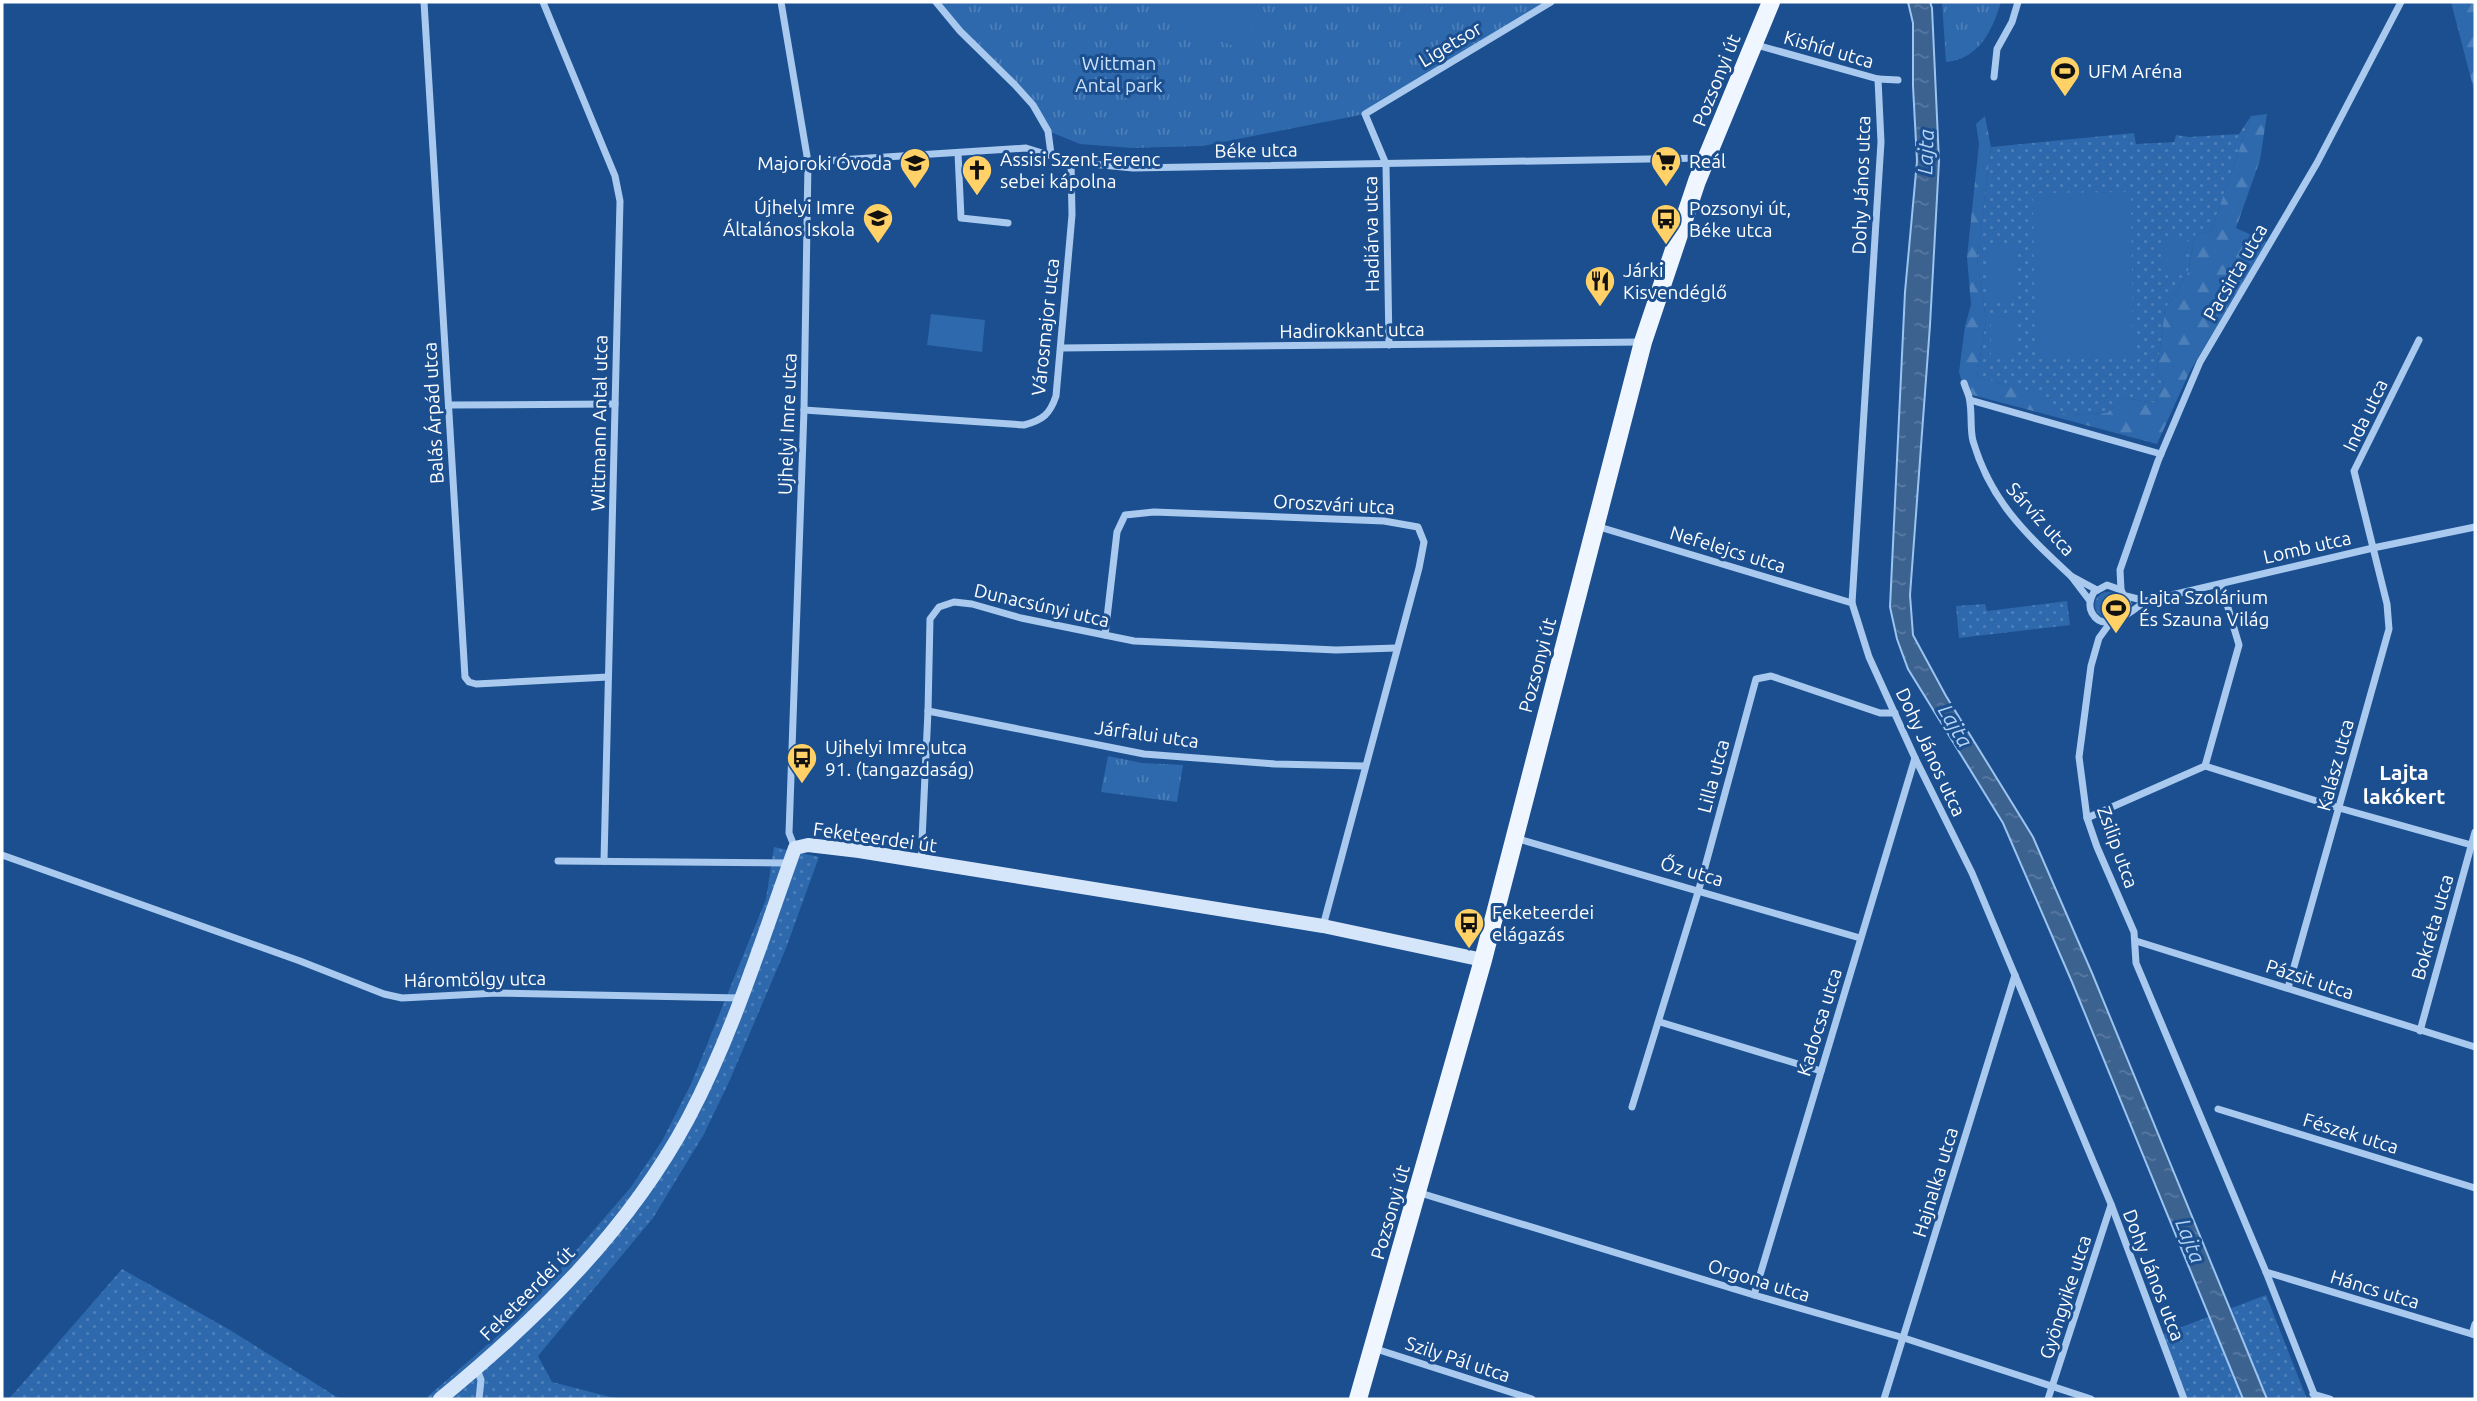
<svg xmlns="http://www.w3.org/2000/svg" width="2477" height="1401" font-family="Ubuntu,sans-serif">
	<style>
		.grass { fill: url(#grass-dots) }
		.forest { fill: url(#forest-firs) }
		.park { fill: url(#park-tufts) }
		.pitch { fill: #2e69ad }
		.water { fill: url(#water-ripples); stroke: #9cc4f0; stroke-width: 2 }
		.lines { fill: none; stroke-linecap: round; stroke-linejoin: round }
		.minor { stroke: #a9c9ee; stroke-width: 7 }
		.secondary { stroke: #d6e6fa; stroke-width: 14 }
		.primary { stroke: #f0f6ff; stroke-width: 18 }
		.labels { text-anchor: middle; stroke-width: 6; stroke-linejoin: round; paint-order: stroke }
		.street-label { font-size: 19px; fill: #fff; stroke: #1b4f8f }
		.park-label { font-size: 19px; fill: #cfe3fa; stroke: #1b4f8f }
		.poi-label { font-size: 19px; fill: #fff; stroke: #1b4f8f; text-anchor: start }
		.water-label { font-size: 21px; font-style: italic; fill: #b5d3f5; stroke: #1b4f8f }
		.neighbourhood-label { font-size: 21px; font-weight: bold; fill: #fff; stroke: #1b4f8f }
	</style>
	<defs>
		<pattern id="grass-dots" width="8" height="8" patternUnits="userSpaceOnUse" patternTransform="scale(1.75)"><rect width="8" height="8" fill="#2e69ad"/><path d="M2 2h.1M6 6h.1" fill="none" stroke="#4d80b9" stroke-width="1.8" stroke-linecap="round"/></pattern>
		<pattern id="forest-firs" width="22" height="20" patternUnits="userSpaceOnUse" patternTransform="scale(1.75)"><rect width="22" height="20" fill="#2e69ad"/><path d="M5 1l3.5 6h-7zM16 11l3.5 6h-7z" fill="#4d80b9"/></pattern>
		<pattern id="park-tufts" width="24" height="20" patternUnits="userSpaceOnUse" patternTransform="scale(1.75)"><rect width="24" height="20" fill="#2e69ad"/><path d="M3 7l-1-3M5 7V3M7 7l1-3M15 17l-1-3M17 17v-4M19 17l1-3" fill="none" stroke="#4d80b9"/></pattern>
		<pattern id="water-ripples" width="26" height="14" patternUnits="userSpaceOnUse" patternTransform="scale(1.75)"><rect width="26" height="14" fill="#3c6290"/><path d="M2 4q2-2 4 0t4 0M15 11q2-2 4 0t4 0" fill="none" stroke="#597aa1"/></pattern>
	</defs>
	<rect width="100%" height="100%" fill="#1b4f8f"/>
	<g class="grass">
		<path d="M2251,116l-40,115 -16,4 -7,38 -23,36 -8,62 7,13 -9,19 -31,-5 -17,15 -41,2 -30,-21 -59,-17 9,-57 -9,-62 14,-111 143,-14 2,11 38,-2 2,-7 13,2 50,-3z"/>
		<circle cx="2108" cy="605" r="13"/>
		<path d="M2067,601l3,24 -111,13 -3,-32 29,-2 2,7z"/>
		<path d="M774,847l45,10 -33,91 -57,134 -25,52 -51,84 -115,138 14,26 66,17h-193l92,-80 114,-132 31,-46 29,-57 75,-185z"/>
		<path d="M122,1269l108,61 110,69h-331z"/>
		<path d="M2266,1295l41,104h-120l-24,-65z"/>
	</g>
	<g class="forest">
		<path d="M2451,2h24v92z"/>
		<path d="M2267,114l-7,46 -24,68 31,14 -78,131 -32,71 -192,-51 -6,-21 6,-46 6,-21 -4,-48 12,-113 -3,-20 9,-8 6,31 -14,111 9,62 -9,57 60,17 29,21 41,-2 17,-15 31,5 9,-19 -7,-13 8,-62 23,-36 7,-38 16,-4 40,-115z"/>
	</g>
	<g class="park">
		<path d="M936,2h614l-185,112 -162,32 -71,2 -52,-4 -32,-13 -15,-26z"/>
		<path d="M1942,2h59c-9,29 -22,57 -55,60z"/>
		<path d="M1108,756l34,7 41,2 -6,37 -76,-10z"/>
	</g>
	<g class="pitch">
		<path d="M1157,2h106l-19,48 -92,-36z"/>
		<path d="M2131,192l2,164h-98l-2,-163z"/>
		<path d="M2169,234l21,8 -12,33 -21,-8z"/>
		<path d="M1988,244h29l1,58h-29z"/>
		<path d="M931,314l54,6 -3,32 -55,-7z"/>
		<path d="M1991,315h25l-1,41h-24z"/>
	</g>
	<path class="water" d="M1908,2h22l2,6 7,153 -9,164 -20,270 3,40 33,61 87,141 59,136 175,426h-24l-171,-417 -69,-159 -95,-154 -11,-30 -7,-32 15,-315 12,-131 -4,-75v-63z"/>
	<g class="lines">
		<g class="minor">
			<path d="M424,2l41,675 4,5 7,2 132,-7"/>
			<path d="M543,2l72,174 5,25 -16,660"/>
			<path d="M781,2l27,160 -4,248 -15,423 6,15"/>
			<path d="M936,2l24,29 55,54 18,20 15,26 3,23"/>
			<path d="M1753,44l125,35 20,1"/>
			<path d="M1994,77l3,-28 15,-27 6,-20"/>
			<path d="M1878,79l3,63 -29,461 17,54 46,101 57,115 139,331 73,195"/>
			<path d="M958,153l3,65 47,5"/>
			<path d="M808,162l218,-14 45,14 62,6 571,-10"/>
			<path d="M1389,345l-3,-181 -21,-50 186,-112"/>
			<path d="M1061,348l581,-6"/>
			<path d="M1964,383c2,7 6,13 6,20 2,13 0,26 3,38 18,61 53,93 98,135"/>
			<path d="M1970,400l191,54"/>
			<path d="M449,405l166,-1"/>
			<path d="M804,410l220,15c19,-5 26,-11 32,-29l16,-181 -1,-53"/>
			<path d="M1596,526l256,77"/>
			<path d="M2121,590l-1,-20 38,-109 42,-99 117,-199 84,-161"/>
			<path d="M2126,596l20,5"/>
			<path d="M2090,601l-19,-25 26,14"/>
			<path d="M2122,617l6,-13 -7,-14 -14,-5 -13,7c-4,7 -6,14 -2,21 13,23 41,-3 54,-12l227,-53 102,-21"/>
			<path d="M2110,623l-11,15 -8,28 -12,91 8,61 10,29 37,85 2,31 130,309 50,127"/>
			<path d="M1105,635l12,-103 8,-17 29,-3 230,9 34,6 6,15 -5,26 -96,358"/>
			<path d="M928,711l216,43 131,10 89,2"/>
			<path d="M2205,766l134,42 136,38"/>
			<path d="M2087,818l118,-52 34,-121 -18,-61"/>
			<path d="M1515,838l345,100"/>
			<path d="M2,855l298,106 84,33 18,4 95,-5 243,5"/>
			<path d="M558,861l231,2"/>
			<path d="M921,862l7,-151 2,-92 9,-12 15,-5 18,2 49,14 113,23 202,9 60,-2"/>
			<path d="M2136,941l339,106"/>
			<path d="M2288,988l101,-359 -2,-25 -33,-133 65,-131"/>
			<path d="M1660,1022l161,49"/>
			<path d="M2420,1031l55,-199"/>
			<path d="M1632,1107l67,-218 57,-210 15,-3 109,37h15"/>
			<path d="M2218,1109l257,79"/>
			<path d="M1417,1192l337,103 150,43 187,61"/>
			<path d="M2266,1272l209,63"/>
			<path d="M1754,1295l161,-537"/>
			<path d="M2472,1334l3,-10"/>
			<path d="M1373,1348l159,51"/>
			<path d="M477,1369l4,11 -2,19"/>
			<path d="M2313,1394l17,5"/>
			<path d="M1884,1399l131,-424"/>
			<path d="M2048,1399l63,-194"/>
		</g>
		<path class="secondary" d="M440,1399c96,-79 188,-168 248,-280 45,-85 74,-180 107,-271l13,-3 51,6 464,75 160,34"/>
		<path class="primary" d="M1358,1399l125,-439 160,-618 54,-161 74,-179"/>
	</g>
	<defs>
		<g id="stadium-pin" transform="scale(1.575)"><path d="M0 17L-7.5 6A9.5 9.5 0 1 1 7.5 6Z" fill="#ffd166" stroke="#1b4f8f"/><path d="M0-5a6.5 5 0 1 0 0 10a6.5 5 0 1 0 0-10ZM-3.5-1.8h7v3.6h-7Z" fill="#111"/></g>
		<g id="supermarket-pin" transform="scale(1.575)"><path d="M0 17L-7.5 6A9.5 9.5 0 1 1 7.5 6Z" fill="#ffd166" stroke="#1b4f8f"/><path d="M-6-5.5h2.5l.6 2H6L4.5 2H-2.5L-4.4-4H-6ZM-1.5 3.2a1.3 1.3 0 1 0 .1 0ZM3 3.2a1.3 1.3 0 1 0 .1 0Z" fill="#111"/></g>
		<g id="school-pin" transform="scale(1.575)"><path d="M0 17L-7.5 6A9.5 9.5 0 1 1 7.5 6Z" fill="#ffd166" stroke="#1b4f8f"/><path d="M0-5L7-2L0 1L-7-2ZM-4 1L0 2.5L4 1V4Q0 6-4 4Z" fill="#111"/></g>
		<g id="church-pin" transform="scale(1.575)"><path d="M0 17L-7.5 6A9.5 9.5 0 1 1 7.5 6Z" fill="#ffd166" stroke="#1b4f8f"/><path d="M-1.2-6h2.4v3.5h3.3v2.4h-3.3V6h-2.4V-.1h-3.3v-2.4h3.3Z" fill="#111"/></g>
		<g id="bus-pin" transform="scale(1.575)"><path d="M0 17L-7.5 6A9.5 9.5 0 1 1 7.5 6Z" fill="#ffd166" stroke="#1b4f8f"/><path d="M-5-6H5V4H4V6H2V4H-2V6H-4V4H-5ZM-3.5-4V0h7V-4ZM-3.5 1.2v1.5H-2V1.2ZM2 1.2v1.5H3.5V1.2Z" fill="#111"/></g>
		<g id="restaurant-pin" transform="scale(1.575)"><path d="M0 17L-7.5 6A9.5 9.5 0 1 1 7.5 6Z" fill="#ffd166" stroke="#1b4f8f"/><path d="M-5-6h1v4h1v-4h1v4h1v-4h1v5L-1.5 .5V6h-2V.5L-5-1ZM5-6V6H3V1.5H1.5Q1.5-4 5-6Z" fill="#111"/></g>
	</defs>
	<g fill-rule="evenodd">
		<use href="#stadium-pin" x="2065" y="71"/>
		<use href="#supermarket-pin" x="1666" y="161"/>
		<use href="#school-pin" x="915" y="163"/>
		<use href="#church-pin" x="977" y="170"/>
		<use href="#school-pin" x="878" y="218"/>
		<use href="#bus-pin" x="1666" y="219"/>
		<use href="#restaurant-pin" x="1600" y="281"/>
		<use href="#stadium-pin" x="2116" y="608"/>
		<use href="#bus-pin" x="802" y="758"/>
		<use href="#bus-pin" x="1469" y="923"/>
	</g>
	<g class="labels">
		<g class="street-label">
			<text transform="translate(1450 44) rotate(-31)" y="7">Ligetsor</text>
			<text transform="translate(1829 49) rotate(16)" y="7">Kishíd utca</text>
			<text transform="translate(1716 80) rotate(-68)" y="7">Pozsonyi út</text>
			<text transform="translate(1256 150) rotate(-1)" y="7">Béke utca</text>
			<text transform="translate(1861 185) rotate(-88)" y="7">Dohy János utca</text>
			<text transform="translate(1371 234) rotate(-91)" y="7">Hadiárva utca</text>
			<text transform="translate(2235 272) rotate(-60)" y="7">Pacsirta utca</text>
			<text transform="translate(1045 327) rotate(-84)" y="7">Városmajor utca</text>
			<text transform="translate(1352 330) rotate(-1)" y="7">Hadirokkant utca</text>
			<text transform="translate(433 413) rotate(-93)" y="7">Balás Árpád utca</text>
			<text transform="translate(2365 415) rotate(-64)" y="7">Inda utca</text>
			<text transform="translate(599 423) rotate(-89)" y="7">Wittmann Antal utca</text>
			<text transform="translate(787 424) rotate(-88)" y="7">Ujhelyi Imre utca</text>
			<text transform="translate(1334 504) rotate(3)" y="7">Oroszvári utca</text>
			<text transform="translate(2041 519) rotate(48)" y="7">Sárvíz utca</text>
			<text transform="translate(2307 547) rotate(-13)" y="7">Lomb utca</text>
			<text transform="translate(1728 549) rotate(17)" y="7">Nefelejcs utca</text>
			<text transform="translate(1042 605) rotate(13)" y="7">Dunacsúnyi utca</text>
			<text transform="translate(1537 665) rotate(-75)" y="7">Pozsonyi út</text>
			<text transform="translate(1147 734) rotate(8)" y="7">Járfalui utca</text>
			<text transform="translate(1931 752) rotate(65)" y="7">Dohy János utca</text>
			<text transform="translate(2335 765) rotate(-75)" y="7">Kalász utca</text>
			<text transform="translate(1713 776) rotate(-75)" y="7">Lilla utca</text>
			<text transform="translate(875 837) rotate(8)" y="7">Feketeerdei út</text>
			<text transform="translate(2118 847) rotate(70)" y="7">Zsilip utca</text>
			<text transform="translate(1692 871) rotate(16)" y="7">Őz utca</text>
			<text transform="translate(2432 927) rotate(-74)" y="7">Bokréta utca</text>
			<text transform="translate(475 979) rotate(-1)" y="7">Háromtölgy utca</text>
			<text transform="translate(2310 979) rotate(18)" y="7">Pázsit utca</text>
			<text transform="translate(1819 1022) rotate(-73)" y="7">Kadocsa utca</text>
			<text transform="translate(2351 1133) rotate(17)" y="7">Fészek utca</text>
			<text transform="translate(1935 1182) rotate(-73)" y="7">Hajnalka utca</text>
			<text transform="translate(1390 1212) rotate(-74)" y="7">Pozsonyi út</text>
			<text transform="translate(2154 1275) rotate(69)" y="7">Dohy János utca</text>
			<text transform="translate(1759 1280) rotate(17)" y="7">Orgona utca</text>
			<text transform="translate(2375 1289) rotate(17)" y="7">Háncs utca</text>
			<text transform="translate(527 1293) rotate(-45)" y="7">Feketeerdei út</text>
			<text transform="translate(2065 1297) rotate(-72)" y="7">Gyöngyike utca</text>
			<text transform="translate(1458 1359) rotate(18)" y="7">Szily Pál utca</text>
		</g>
		<g class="park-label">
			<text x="1119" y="70">Wittman<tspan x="1119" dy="22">Antal park</tspan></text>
		</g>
		<g class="poi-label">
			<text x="2088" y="78">UFM Aréna</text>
			<text x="1000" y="166">Assisi Szent Ferenc<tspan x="1000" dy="22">sebei kápolna</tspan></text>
			<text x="1689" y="168">Reál</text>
			<text x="892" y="170" text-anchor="end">Majoroki Óvoda</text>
			<text x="855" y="214" text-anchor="end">Újhelyi Imre<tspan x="855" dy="22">Általános Iskola</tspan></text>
			<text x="1689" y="215">Pozsonyi út,<tspan x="1689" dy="22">Béke utca</tspan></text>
			<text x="1623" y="277">Járki<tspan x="1623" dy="22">Kisvendéglő</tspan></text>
			<text x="2139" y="604">Lajta Szolárium<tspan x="2139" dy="22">És Szauna Világ</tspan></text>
			<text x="825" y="754">Ujhelyi Imre utca<tspan x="825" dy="22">91. (tangazdaság)</tspan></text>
			<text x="1492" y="919">Feketeerdei<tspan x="1492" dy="22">elágazás</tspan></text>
		</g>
		<g class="water-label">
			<text transform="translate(1926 152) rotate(-88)" y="7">Lajta</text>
			<text transform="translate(1955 726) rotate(59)" y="7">Lajta</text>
			<text transform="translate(2190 1241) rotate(68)" y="7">Lajta</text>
		</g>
		<g class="neighbourhood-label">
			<text x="2404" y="780">Lajta<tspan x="2404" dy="24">lakókert</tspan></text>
		</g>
	</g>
	<rect width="2477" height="1401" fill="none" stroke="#ffffff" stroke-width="7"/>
</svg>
